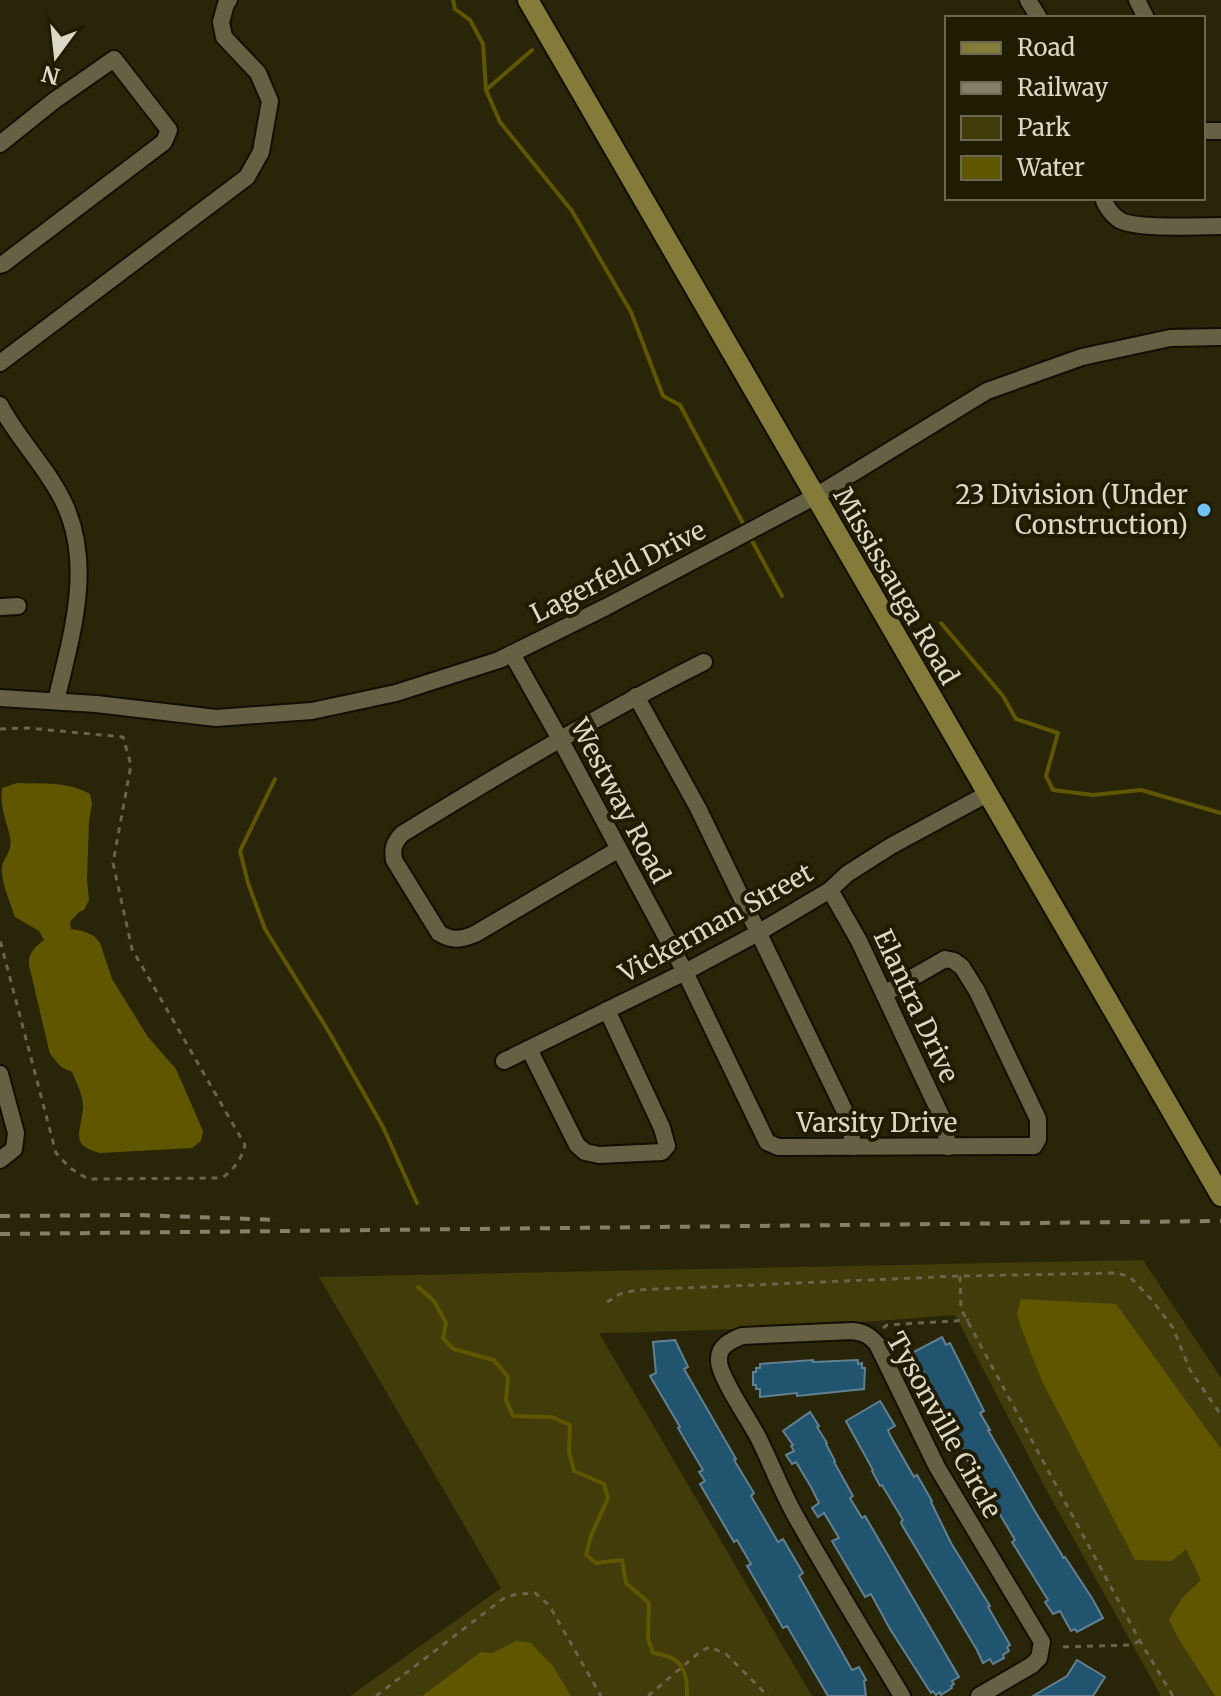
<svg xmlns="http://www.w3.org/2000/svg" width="1221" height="1696" font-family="Merriweather,serif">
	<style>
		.green { fill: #423b0a }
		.water { fill: #615600 }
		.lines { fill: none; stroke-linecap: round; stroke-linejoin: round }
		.stream { stroke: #615600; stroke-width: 4 }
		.building { fill: #21546f; stroke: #628092; stroke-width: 2 }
		.minor-casing { stroke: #120e00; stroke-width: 20 }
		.major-casing { stroke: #120e00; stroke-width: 24 }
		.path { stroke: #68654d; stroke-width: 3; stroke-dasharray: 6 6; stroke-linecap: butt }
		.minor { stroke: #666144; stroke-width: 16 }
		.major { stroke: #847a3a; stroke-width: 20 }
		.rail { stroke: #837f69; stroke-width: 4; stroke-dasharray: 10 10; stroke-linecap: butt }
		.poi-dot { fill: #6dc2f3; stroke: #201b01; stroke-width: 3 }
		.labels { text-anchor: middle; stroke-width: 8; stroke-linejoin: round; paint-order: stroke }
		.poi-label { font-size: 26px; fill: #dbd8c8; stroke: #201b01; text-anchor: end }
		.street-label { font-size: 26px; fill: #dbd8c8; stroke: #201b01 }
	</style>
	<rect width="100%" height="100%" fill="#292509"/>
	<path class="green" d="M1143,1260l78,118v318h-60l-119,-214 -87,-167c-118,10 -237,16 -356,18l213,363h-462l151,-108 -182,-311z"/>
	<g class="water">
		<path d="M17,783c24,1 50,-2 73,11l2,9 -3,18 -2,58 2,21 -5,10 -5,2 -9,10 1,7 12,2 11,5 6,7 12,36 36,58 28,32 27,62 -2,10 -9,7 -92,5c-31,-8 -19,-21 -17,-45 1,-11 -7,-26 -11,-36l-11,-5 -11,-13 -21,-89c-1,-12 6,-18 15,-25l-5,-9 -24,-14c-4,-13 -15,-37 -13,-50 2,-11 11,-15 8,-30 -4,-19 -10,-28 -8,-49z"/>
		<path d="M1021,1299l95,5 105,145v247h-6l-38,-60 -8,-17 13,-21 19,-18 -15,-31 -14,12 -37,-1 -93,-179 -22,-56 -3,-12z"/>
		<path d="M516,1641l15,2 22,23 18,30h-149l59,-44 11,1z"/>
	</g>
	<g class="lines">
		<g class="stream">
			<path d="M453,0l2,9 15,11 13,24 3,46 14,32 72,89 59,101 32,84 17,9 66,124"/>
			<path d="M486,90l46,-40"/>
			<path d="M750,537l32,59"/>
			<path d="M941,623l62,73 13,23 42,14 -12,43 7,14 40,5 48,-5 80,23"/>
			<path d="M275,779l-35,72 8,32 17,46 64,103 54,95 34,76"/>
			<path d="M418,1287l16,14 12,22 -3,15 10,11 41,11 14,17 -2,23 7,16 39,1 18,8 -1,27 5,19 30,13 4,14 -17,38 -5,19 10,8 26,-3 4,23 23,20 -1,36 5,14c28,3 35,17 34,43"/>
		</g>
	</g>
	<g class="building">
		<path d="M942,1337l4,8 4,-2 34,68 -4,2 10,17h-2l48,83 26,42 1,3 2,-1 27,41 11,20 -26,14 -2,-3 -4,2 -11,-20 -7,3 -8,-12 3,-2 -36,-58 3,-2 -20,-34 -2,1 -28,-51 -5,2 -6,-11 -7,-19 3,-1 -12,-25 -10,-18 -5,2 -5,-10 7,-4 -8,1 -9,-18z"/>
		<path d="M675,1340l13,27 -4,2 52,90 -2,1 20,33 -3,3 27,46 5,-3 20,34 -4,3 53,94 7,-3 7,13 -2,1 2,15h-38l-41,-70 -4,2 -36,-62 4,-2 -14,-24 -3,2 -34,-58 5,-3 -6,-9 4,-2 -25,-42 2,-1 -30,-51 6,-3 -3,-31z"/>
		<path d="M813,1360v2l45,-2v4l4,-1v5h3l-1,21 -67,7v-3l-37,4v-8h-4v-4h-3v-13h3v-4h4v-4z"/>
		<path d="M880,1401l15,25 -7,4 2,5 24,42 3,-2 15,26 -1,1 20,41 39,63 -2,1 22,38 -3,2 2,4 -6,4 1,3 -11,6 -3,-5 -7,4 -6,-13 -75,-125 -1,-3 2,-2 -21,-35 -2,1 -8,-15 1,-1 -27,-49z"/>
		<path d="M810,1412l9,14 -2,1 10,16 -1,1 9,17 -1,1 19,34 -3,2 12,20 3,-2 94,161 -7,4 2,3 -3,2 1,2 -11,7 -1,-3 -4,3 -3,-4 -2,2 -41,-64 -19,-35 -6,3 -33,-56 7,-3 -15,-25 -6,4 -6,-9 7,-5 -8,-16 -15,-25 -4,2 -6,-9 8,-4 -3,-5 2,-1 -10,-14z"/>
		<path d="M1077,1660l28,17 -12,19h-60l34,-20z"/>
	</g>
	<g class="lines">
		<g class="minor-casing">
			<g id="minor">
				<path d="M1028,0l11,18"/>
				<path d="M1137,0l9,18"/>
				<path d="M1203,131h18"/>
				<path d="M0,144l55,-44 59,-41 55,71 -5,12 -161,122 -3,1"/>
				<path d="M1103,198c2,7 8,16 15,21 14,11 82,7 103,7"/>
				<path d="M0,363l247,-186 14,-25 9,-51 -12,-28 -34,-36 -3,-15 5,-18 3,-4"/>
				<path d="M0,405c18,35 47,62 64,98 30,63 7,134 -8,198"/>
				<path d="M0,607l18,-1"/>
				<path d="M512,654l48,85 125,233 82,170 11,5 256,-1 4,-7v-20l-61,-128 -15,-24 -8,-6 -9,-2 -61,35"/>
				<path d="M636,696l62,112 152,314 3,25"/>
				<path d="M0,698l96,6 120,14 96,-7 84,-18 103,-33 107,-53 208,-110 173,-106 95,-34 88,-19 51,-1"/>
				<path d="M619,849l-144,85c-14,6 -23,7 -36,-1l-45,-73c-2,-12 0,-17 8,-26 99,-61 198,-120 302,-172"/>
				<path d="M830,890l29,51 85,181 4,25"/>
				<path d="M529,1049l48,96 8,7 14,3 63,-3 5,-6 -5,-18 -55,-118"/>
				<path d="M504,1061l181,-89 73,-39 72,-43 17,-16 44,-28 96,-52"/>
				<path d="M0,1074l16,59 -2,16 -14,11"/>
				<path d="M902,1696c-36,-60 -73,-120 -107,-181 -14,-25 -24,-52 -37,-78 -9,-17 -39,-61 -39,-76 -1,-15 11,-20 23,-25l110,-5c11,1 17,4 25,13l60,123 105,175 -3,16 -7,7 -53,31"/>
			</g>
		</g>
		<g class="major-casing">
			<path id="major" d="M528,0l693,1196"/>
		</g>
		<g class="path">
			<path d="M0,729l28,-1 95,9 8,28 -18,98 19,86 113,196c-4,15 -10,23 -23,33l-134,1 -18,-11 -14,-15 -56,-213"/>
			<path d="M960,1276l1,33 179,332 33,55"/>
			<path d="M607,1302l13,-8 16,-4 324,-14 157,-3 13,4 22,23 21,28 17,42 31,45"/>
			<path d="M883,1328l4,-3 82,-5"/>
			<path d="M1063,1647l67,-2 10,-4"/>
			<path d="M376,1696l128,-98 13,-4 18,-1 14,12 52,91"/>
			<path d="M648,1696l53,-45 9,-4 16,7 42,42"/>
		</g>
		<use href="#minor" class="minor"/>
		<use href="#major" class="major"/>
		<g class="rail">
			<path d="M0,1216l137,-1 143,5"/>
			<path d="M0,1234l1221,-13"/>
		</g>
	</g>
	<circle class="poi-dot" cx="1204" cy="510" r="8"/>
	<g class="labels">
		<g class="poi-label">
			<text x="1188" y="504">23 Division (Under<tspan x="1188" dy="30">Construction)</tspan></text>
		</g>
		<g class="street-label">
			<text transform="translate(618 572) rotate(-27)" y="9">Lagerfeld Drive</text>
			<text transform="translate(896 586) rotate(60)" y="9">Mississauga Road</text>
			<text transform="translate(620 801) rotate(62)" y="9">Westway Road</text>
			<text transform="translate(716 923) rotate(-29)" y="9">Vickerman Street</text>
			<text transform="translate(916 1006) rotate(65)" y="9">Elantra Drive</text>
			<text x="877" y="1132">Varsity Drive</text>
			<text transform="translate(944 1425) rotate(61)" y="9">Tysonville Circle</text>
		</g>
	</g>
	<rect x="945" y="16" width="260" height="184" fill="#201b01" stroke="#6b6751" stroke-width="2"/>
	<rect x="961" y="42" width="40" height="12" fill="#847a3a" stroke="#6b6751" stroke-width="2"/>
	<text x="1017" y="56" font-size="24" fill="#dbd8c8">Road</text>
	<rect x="961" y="82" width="40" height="12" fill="#837f69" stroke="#6b6751" stroke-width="2"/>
	<text x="1017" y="96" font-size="24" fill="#dbd8c8">Railway</text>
	<rect x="961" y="116" width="40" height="24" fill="#423b0a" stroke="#6b6751" stroke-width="2"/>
	<text x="1017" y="136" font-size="24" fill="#dbd8c8">Park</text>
	<rect x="961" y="156" width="40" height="24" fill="#615600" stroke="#6b6751" stroke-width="2"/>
	<text x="1017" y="176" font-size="24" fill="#dbd8c8">Water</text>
	<g transform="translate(56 56) rotate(195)" stroke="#201b01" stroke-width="6" paint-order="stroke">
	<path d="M0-6L14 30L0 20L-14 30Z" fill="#dbd8c8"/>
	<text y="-12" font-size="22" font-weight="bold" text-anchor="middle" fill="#dbd8c8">N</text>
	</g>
</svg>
